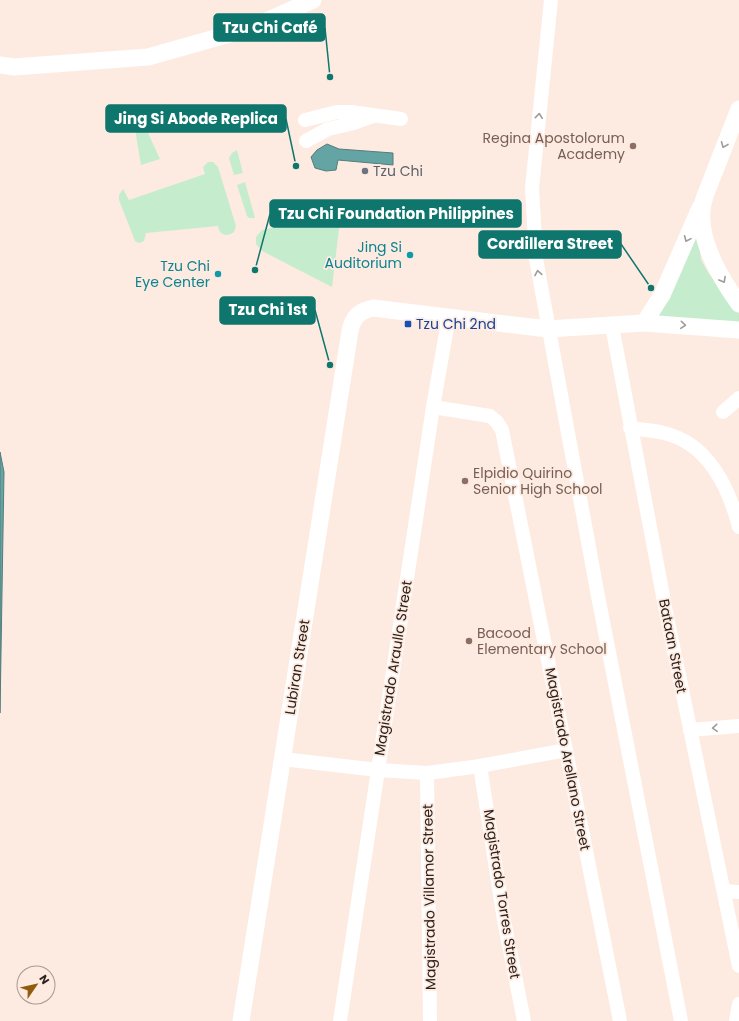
<svg xmlns="http://www.w3.org/2000/svg" width="739" height="1021" font-family="Poppins,sans-serif">
	<style>
		.green { fill: #c6ecce }
		.water { fill: #64a4a4; stroke: #537d7b }
		.lines { fill: none; stroke-linecap: round; stroke-linejoin: round }
		.minor { stroke: #fff; stroke-width: 14 }
		.major { stroke: #fff; stroke-width: 17 }
		.oneway { stroke: #a09b98 }
		.education-dot { fill: #8d6e63; stroke: #fdebe1; stroke-width: 1.5 }
		.worship-dot { fill: #6b7280; stroke: #fdebe1; stroke-width: 1.5 }
		.culture-dot { fill: #0f9aa8; stroke: #fdebe1; stroke-width: 1.5 }
		.transit-dot { fill: #1a4fb4; stroke: #fdebe1; stroke-width: 1.5 }
		.labels { text-anchor: middle; stroke-width: 3.5; stroke-linejoin: round; paint-order: stroke }
		.education-label { font-size: 14px; fill: #785e54; stroke: #fdebe1; text-anchor: start }
		.worship-label { font-size: 14px; fill: #5b616d; stroke: #fdebe1; text-anchor: start }
		.culture-label { font-size: 14px; fill: #0d838f; stroke: #fdebe1; text-anchor: end }
		.transit-label { font-size: 14px; fill: #164399; stroke: #fdebe1; text-anchor: start }
		.street-label { font-size: 14px; fill: #2c211b; stroke: #fdebe1 }
		.leader { fill: none; stroke: #0f766e; stroke-width: 1.5 }
		.callout-dot { fill: #0f766e; stroke: #fdebe1; stroke-width: 1.5 }
		.callout { fill: #0f766e; stroke: #0f766e; stroke-width: 1.5 }
		.callout-label { font-size: 15px; text-anchor: middle; font-weight: bold; fill: #fff }
	</style>
	<rect width="100%" height="100%" fill="#fdebe1"/>
	<g class="green">
		<path d="M137,109l23,50 -19,6 -9,-54z"/>
		<path d="M237,150l6,23 -9,2 -5,-17 3,-5z"/>
		<path d="M208,162h5l5,5 18,59 -2,6c-8,6 -15,2 -16,-6l-72,7 -2,8 -5,2 -4,-2 -16,-41v-5l4,-6 6,11 76,-26 -2,-7z"/>
		<path d="M245,182l10,36h-6l-2,-2 -10,-31z"/>
		<path d="M341,213l-9,74 -70,-36 -6,-7v-7l6,-7z"/>
		<path d="M697,231l4,29 8,14 30,39v12l-82,-5z"/>
	</g>
	<g class="water">
		<path d="M327,144l12,5 54,4v12l-55,-5 -2,10 -10,1 -11,-3 -4,-11 6,-7z"/>
		<path d="M0,452l4,20 -4,241z"/>
	</g>
	<g class="lines">
		<g class="minor">
			<path d="M551,0l-19,188 4,71 62,337 83,425"/>
			<path d="M305,120l32,-8h14l50,7"/>
			<path d="M306,141l22,-12 26,-6 19,-7"/>
			<path d="M612,326l55,291 72,349"/>
			<path d="M433,407l57,9 7,6 5,8 118,591"/>
			<path d="M723,412l16,-14"/>
			<path d="M630,428c11,2 23,2 34,5 44,10 65,55 75,94"/>
			<path d="M690,730l49,-4"/>
			<path d="M283,759l95,11 49,3 53,-7 86,-16"/>
			<path d="M480,766l24,154 20,101"/>
			<path d="M427,773l3,248"/>
			<path d="M724,891l15,1"/>
			<path d="M340,1021l93,-614 16,-91"/>
			<path d="M736,1021l3,-17"/>
		</g>
		<g class="major">
			<path d="M0,65l14,2 134,-10 103,-29 62,-28"/>
			<path d="M739,109l-34,87c-13,36 14,80 34,108"/>
			<path d="M644,323l18,-28 38,-87"/>
			<path d="M241,1021l109,-690c3,-14 9,-20 23,-23l175,21 96,-6 95,7"/>
		</g>
	</g>
	<defs><path id="oneway-chevron" d="M-2-3.5L2.5 0L-2 3.5" fill="none" stroke-width="1.6" stroke-linecap="round" stroke-linejoin="round"/></defs>
	<g class="oneway">
		<use href="#oneway-chevron" transform="translate(539 116) rotate(-84)"/>
		<use href="#oneway-chevron" transform="translate(724 145) rotate(112)"/>
		<use href="#oneway-chevron" transform="translate(687 239) rotate(114)"/>
		<use href="#oneway-chevron" transform="translate(538 273) rotate(-100)"/>
		<use href="#oneway-chevron" transform="translate(723 280) rotate(61)"/>
		<use href="#oneway-chevron" transform="translate(683 325) rotate(5)"/>
		<use href="#oneway-chevron" transform="translate(715 728) rotate(176)"/>
	</g>
	<g class="education-dot">
		<circle cx="633" cy="146" r="4"/>
		<circle cx="465" cy="481" r="4"/>
		<circle cx="469" cy="641" r="4"/>
	</g>
	<circle class="worship-dot" cx="365" cy="171" r="4"/>
	<g class="culture-dot">
		<circle cx="410" cy="255" r="4"/>
		<circle cx="218" cy="274" r="4"/>
	</g>
	<rect class="transit-dot" x="404" y="320" width="8" height="8" rx="2"/>
	<g class="labels">
		<g class="education-label">
			<text x="625" y="143" text-anchor="end">Regina Apostolorum<tspan x="625" dy="16">Academy</tspan></text>
			<text x="473" y="478">Elpidio Quirino<tspan x="473" dy="16">Senior High School</tspan></text>
			<text x="477" y="638">Bacood<tspan x="477" dy="16">Elementary School</tspan></text>
		</g>
		<g class="worship-label">
			<text x="373" y="176">Tzu Chi</text>
		</g>
		<g class="culture-label">
			<text x="402" y="252">Jing Si<tspan x="402" dy="16">Auditorium</tspan></text>
			<text x="210" y="271">Tzu Chi<tspan x="210" dy="16">Eye Center</tspan></text>
		</g>
		<g class="transit-label">
			<text x="416" y="329">Tzu Chi 2nd</text>
		</g>
		<g class="street-label">
			<text transform="translate(673 646) rotate(79)" y="5">Bataan Street</text>
			<text transform="translate(297 667) rotate(-81)" y="5">Lubiran Street</text>
			<text transform="translate(393 668) rotate(-81)" y="5">Magistrado Araullo Street</text>
			<text transform="translate(568 759) rotate(79)" y="5">Magistrado Arellano Street</text>
			<text transform="translate(502 894) rotate(81)" y="5">Magistrado Torres Street</text>
			<text transform="translate(429 897) rotate(-91)" y="5">Magistrado Villamor Street</text>
		</g>
	</g>
	<path class="leader" d="M330 77L325 28M296 166L286 119M255 270L270 214M651 288L621 244M330 365L315 310"/>
	<g class="callout-dot">
		<circle cx="330" cy="77" r="4"/>
		<circle cx="296" cy="166" r="4"/>
		<circle cx="255" cy="270" r="4"/>
		<circle cx="651" cy="288" r="4"/>
		<circle cx="330" cy="365" r="4"/>
	</g>
	<g class="callout">
		<rect x="214" y="14" width="111" height="27" rx="4"/>
		<rect x="106" y="105" width="180" height="27" rx="4"/>
		<rect x="270" y="200" width="251" height="27" rx="4"/>
		<rect x="479" y="231" width="142" height="27" rx="4"/>
		<rect x="220" y="297" width="95" height="27" rx="4"/>
	</g>
	<g class="callout-label">
		<text x="270" y="33">Tzu Chi Café</text>
		<text x="196" y="124">Jing Si Abode Replica</text>
		<text x="396" y="219">Tzu Chi Foundation Philippines</text>
		<text x="550" y="249">Cordillera Street</text>
		<text x="268" y="315">Tzu Chi 1st</text>
	</g>
	<g transform="translate(36 985) rotate(56)"><circle r="19" fill="#fdebe1" stroke="#a99a92"/>
	<path d="M0-3L7 15L0 10L-7 15Z" fill="#905d0d"/>
	<text y="-6" font-size="11" font-weight="bold" text-anchor="middle" fill="#2c211b">N</text>
	</g>
</svg>
